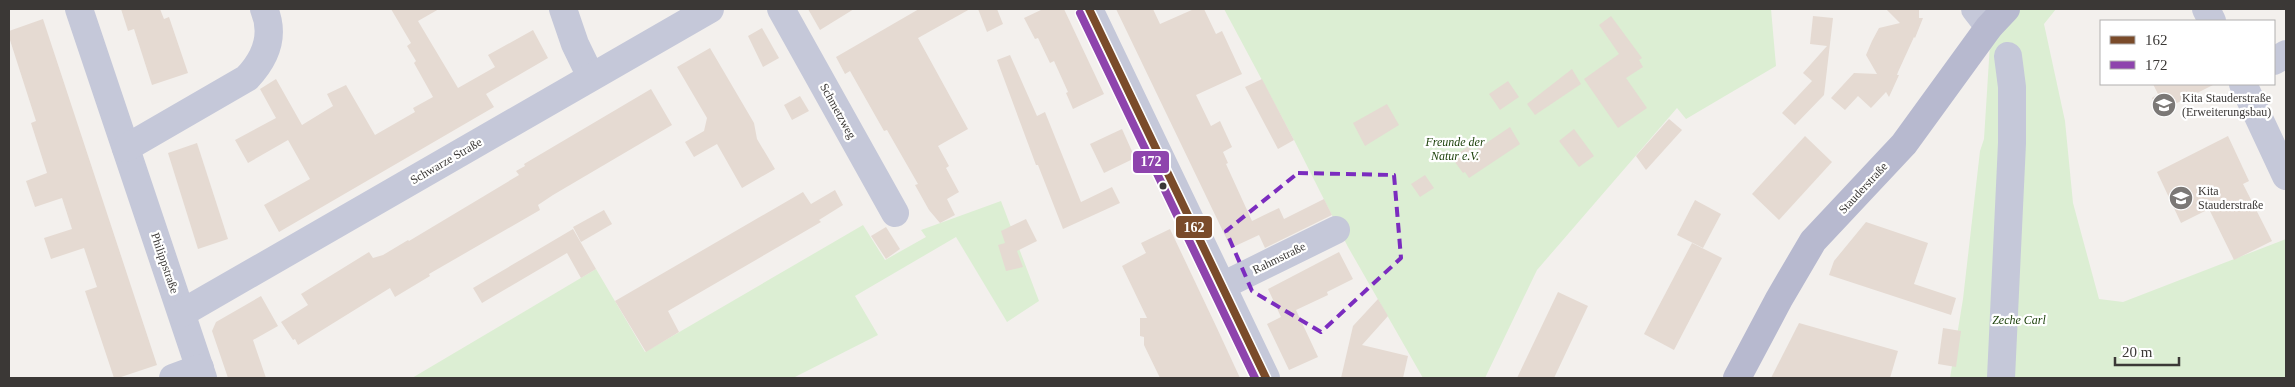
<svg xmlns="http://www.w3.org/2000/svg" width="2295" height="387" font-family="'Times New Roman',serif">
	<style>
		.green { fill: #dceed3 }
		.building { fill: #e5dad2 }
		.lines { fill: none; stroke-linecap: round; stroke-linejoin: round }
		.minor { stroke: #c5c8d9; stroke-width: 28 }
		.major { stroke: #b7b9cf; stroke-width: 28 }
		.bus-1-casing { stroke: #fff; stroke-width: 11 }
		.bus-2-casing { stroke: #fff; stroke-width: 11 }
		.bus-1 { stroke: #7a4b2a; stroke-width: 8 }
		.bus-2 { stroke: #8e44ad; stroke-width: 8 }
		.marked { fill: none; stroke: #7b2cbf; stroke-width: 4; stroke-dasharray: 10 6; stroke-linejoin: round }
		.bus-dot { fill: #3b3836; stroke: #fff; stroke-width: 2 }
		.labels { text-anchor: middle; stroke-width: 4.5; stroke-linejoin: round; paint-order: stroke }
		.poi-label { font-size: 12px; fill: #3b3836; stroke: #fff; text-anchor: start }
		.street-label { font-size: 12px; fill: #3b3836; stroke: #fff }
		.park-label { font-size: 12px; font-style: italic; fill: #193e07; stroke: #fff }
		.line-badge { stroke: #fff; stroke-width: 2 }
		.badge-label { font-size: 14px; text-anchor: middle; font-weight: bold; fill: #fff }
	</style>
	<rect width="100%" height="100%" fill="#f3f0ed"/>
	<g class="green">
		<path d="M1224,9h547l5,57 -90,53 -9,-11 -140,162 -52,108h-62l-75,-131 -54,-107z"/>
		<path d="M2009,9h47l-12,15 21,97 8,82 26,96 24,3 163,-63v139h-336l13,-79 17,-148 4,-12 7,-111z"/>
		<path d="M1001,201l38,100 -32,21 -51,-85 -101,59 23,39 -85,43h-381l184,-109 49,83 218,-127 22,35 41,-23 -5,-7z"/>
	</g>
	<g class="building">
		<path d="M121,9h39l4,10 5,-2 19,56 -36,12 -18,-56 -6,2z"/>
		<path d="M391,9h48l-21,12 40,67 37,-21 -7,-12 45,-25 15,28 -62,36 8,13 -215,125 -15,-27 46,-26 -22,-39 -40,23 -13,-23 41,-22 -16,-29 16,-10 26,46 31,-19 -6,-12 19,-9 29,50 40,-23 -2,-4 20,-11 -19,-34 2,-2 -9,-15 4,-3z"/>
		<path d="M808,9h46l-34,21z"/>
		<path d="M919,9h51l-52,29 50,91 -30,17 11,20 -3,2 13,24 -12,7 8,16 -15,8 -11,-13 -14,-25 3,-1 -31,-54 -3,1 -34,-60 -5,3 -9,-17z"/>
		<path d="M978,9h19l6,15 -16,8z"/>
		<path d="M1043,9h21l40,85 -31,15 -7,-16 2,-1 -14,-31 -4,2 -12,-25 -3,1 -11,-21z"/>
		<path d="M1116,9h37l7,15 34,-15h10l12,25 6,-3 20,43 -46,21 15,31 9,-5 12,26 -9,5 5,11 -2,1 26,57 27,-13 5,11 40,-20 8,16 -67,33 -6,-13 -28,13z"/>
		<path d="M1886,9h33v9h4l-8,20 -1,-1 -16,35 -1,3h2l-10,22 -3,-5 -15,16 -13,-12 -13,14 -14,-12 23,-25 23,1 -11,-19 6,-14 7,-13 21,-5z"/>
		<path d="M1611,16l31,42 -3,2 4,7 -17,11 21,30 -29,20 -34,-49 35,-25 -20,-29z"/>
		<path d="M1813,16l20,2 -9,77 -29,30 -13,-12 30,-32 -9,-8 24,-27 -17,-2z"/>
		<path d="M43,19l114,346 -39,13h-4l-29,-87 12,-4 -13,-39 -33,11 -7,-21 28,-9 -10,-31 -27,9 -9,-26 21,-8 -16,-50 5,-2 -27,-84v-6z"/>
		<path d="M762,28l17,30 -16,9 -15,-31z"/>
		<path d="M710,48l44,75 3,16 18,30 -33,19 -25,-44 -23,13 -9,-15 19,-11 3,-13 -30,-51z"/>
		<path d="M1010,55l27,61 8,-4 36,90 31,-15 8,16 -57,26 -25,-64h-2l-39,-105z"/>
		<path d="M1572,69l9,15 -46,31 -8,-11z"/>
		<path d="M1262,79l32,61 -16,9 -33,-62z"/>
		<path d="M1508,81l11,16 -19,13 -11,-16z"/>
		<path d="M2153,84h62l-56,28 -7,-14 6,-4z"/>
		<path d="M651,89l21,36 -119,70 -15,10 2,5 -111,64 1,2 -35,21 -5,-9 -92,57 -3,-6 -2,1 -12,-18 27,-17 -7,-11 68,-42 4,6 10,-3 25,-15 1,1 110,-66 -3,-4 9,-5 -1,-2z"/>
		<path d="M800,96l9,15 -17,9 -8,-15z"/>
		<path d="M1387,104l12,21 -34,21 -12,-23z"/>
		<path d="M1669,119l13,11 -36,40 -10,-14z"/>
		<path d="M1510,127l10,17 -51,34 -4,-6 -2,1 -11,-15 17,-12 4,6z"/>
		<path d="M1122,129l13,29 -31,15 -14,-29z"/>
		<path d="M1574,129l20,27 -15,11 -20,-26z"/>
		<path d="M1805,136l27,26 -53,58 -27,-26z"/>
		<path d="M2228,136l21,45 -6,3 29,57 -38,19 -25,-51 -28,14 -24,-51z"/>
		<path d="M197,143l31,96 -30,10 -30,-96z"/>
		<path d="M1425,175l9,13 -14,9 -9,-13z"/>
		<path d="M835,190l8,15 -24,15 2,2 -153,89 11,21 -33,20 -31,-51 188,-109 8,12z"/>
		<path d="M1695,200l26,14 -18,34 -26,-13z"/>
		<path d="M604,210l8,14 -31,18 -8,-15z"/>
		<path d="M1026,219l11,22 -20,10 6,16 -17,4 -8,-26 7,-2 -4,-12z"/>
		<path d="M1866,222l62,21 -14,41 42,14 -5,17 -122,-40 5,-14z"/>
		<path d="M886,227l14,22 -14,10 -15,-23z"/>
		<path d="M573,229l23,40 -15,9 -14,-25 -85,50 -9,-15z"/>
		<path d="M1170,229l46,97 24,52h-80l-16,-33v-8l-4,-1v-18h7l-25,-52 24,-13 -5,-10z"/>
		<path d="M1692,243l30,15 -48,92 -30,-16z"/>
		<path d="M1339,252l14,27 -26,13 1,3 -32,15 22,47 -29,13 -22,-46 14,-7 -13,-28z"/>
		<path d="M1558,292l30,14 -34,72h-37z"/>
		<path d="M261,296l17,30 -25,14 13,38h-38l-16,-47 4,-9z"/>
		<path d="M1378,299l10,17 -26,29 46,11 -5,22h-62l12,-52z"/>
		<path d="M1799,323l99,28 -8,27h-119z"/>
		<path d="M1943,328l18,3 -5,36 -18,-3z"/>
	</g>
	<g class="lines">
		<g class="minor">
			<path d="M79,9l124,369"/>
			<path d="M563,9l12,35 16,33"/>
			<path d="M781,9l114,204"/>
			<path d="M1089,9l177,369"/>
			<path d="M1975,9l14,18"/>
			<path d="M2206,9l6,12"/>
			<path d="M2274,61l12,-7"/>
			<path d="M2243,84l43,92"/>
			<path d="M126,148l121,-70c19,-20 28,-43 17,-69"/>
			<path d="M1222,286l114,-56"/>
			<path d="M182,313l528,-304"/>
			<path d="M173,378l27,-10"/>
			<path d="M2001,378l11,-235v-56l-4,-31"/>
		</g>
		<path class="major" d="M1737,378l42,-79 34,-58 91,-97 85,-117 17,-18"/>
		<g class="bus-1-casing">
			<path id="bus-1" d="M1089,9l177,369"/>
		</g>
		<g class="bus-2-casing">
			<path id="bus-2" d="M1080,13l175,365"/>
		</g>
		<use href="#bus-1" class="bus-1"/>
		<use href="#bus-2" class="bus-2"/>
	</g>
	<path class="marked" d="M1298,173l96,2 7,83 -80,74 -69,-41 -26,-60z"/>
	<defs>
		<g id="school-disc" transform="scale(1.25)"><circle r="9.5" fill="#7b7876" stroke="#fff"/><path d="M0-5L7-2L0 1L-7-2ZM-4 1L0 2.5L4 1V4Q0 6-4 4Z" fill="#fff"/></g>
	</defs>
	<g fill-rule="evenodd">
		<use href="#school-disc" x="2164" y="105"/>
		<use href="#school-disc" x="2181" y="198"/>
	</g>
	<circle class="bus-dot" cx="1163" cy="186" r="4.5"/>
	<g class="labels">
		<g class="poi-label">
			<text x="2182" y="102">Kita Stauderstraße<tspan x="2182" dy="14">(Erweiterungsbau)</tspan></text>
			<text x="2198" y="195">Kita<tspan x="2198" dy="14">Stauderstraße</tspan></text>
		</g>
		<g class="street-label">
			<text transform="translate(838 111) rotate(61)" y="4">Schmetzweg</text>
			<text transform="translate(446 161) rotate(-30)" y="4">Schwarze Straße</text>
			<text transform="translate(1863 188) rotate(-47)" y="4">Stauderstraße</text>
			<text transform="translate(1279 258) rotate(-26)" y="4">Rahmstraße</text>
			<text transform="translate(165 263) rotate(71)" y="4">Philippstraße</text>
		</g>
		<g class="park-label">
			<text x="1455" y="146">Freunde der<tspan x="1455" dy="14">Natur e.V.</tspan></text>
			<text x="2019" y="324">Zeche Carl</text>
		</g>
	</g>
	<g class="line-badge">
		<rect x="1132" y="150" width="38" height="24" rx="5" fill="#8e44ad"/>
		<rect x="1175" y="215" width="38" height="24" rx="5" fill="#7a4b2a"/>
	</g>
	<g class="badge-label">
		<text x="1151" y="166">172</text>
		<text x="1194" y="232">162</text>
	</g>
	<rect width="2295" height="387" fill="none" stroke="#3b3836" stroke-width="20"/>
	<rect x="2100" y="20" width="175" height="65" fill="#ffffff" stroke="#b1afaf"/>
	<rect x="2110" y="36" width="25" height="8" fill="#7a4b2a" stroke="#b1afaf"/>
	<text x="2145" y="45" font-size="15" fill="#3b3836">162</text>
	<rect x="2110" y="61" width="25" height="8" fill="#8e44ad" stroke="#b1afaf"/>
	<text x="2145" y="70" font-size="15" fill="#3b3836">172</text>
	<path d="M2115 357v8h64v-8" fill="none" stroke="#3b3836" stroke-width="2.5"/>
	<text x="2122" y="357" font-size="15" fill="#3b3836" stroke="#ffffff" stroke-width="4" paint-order="stroke">20 m</text>
</svg>
